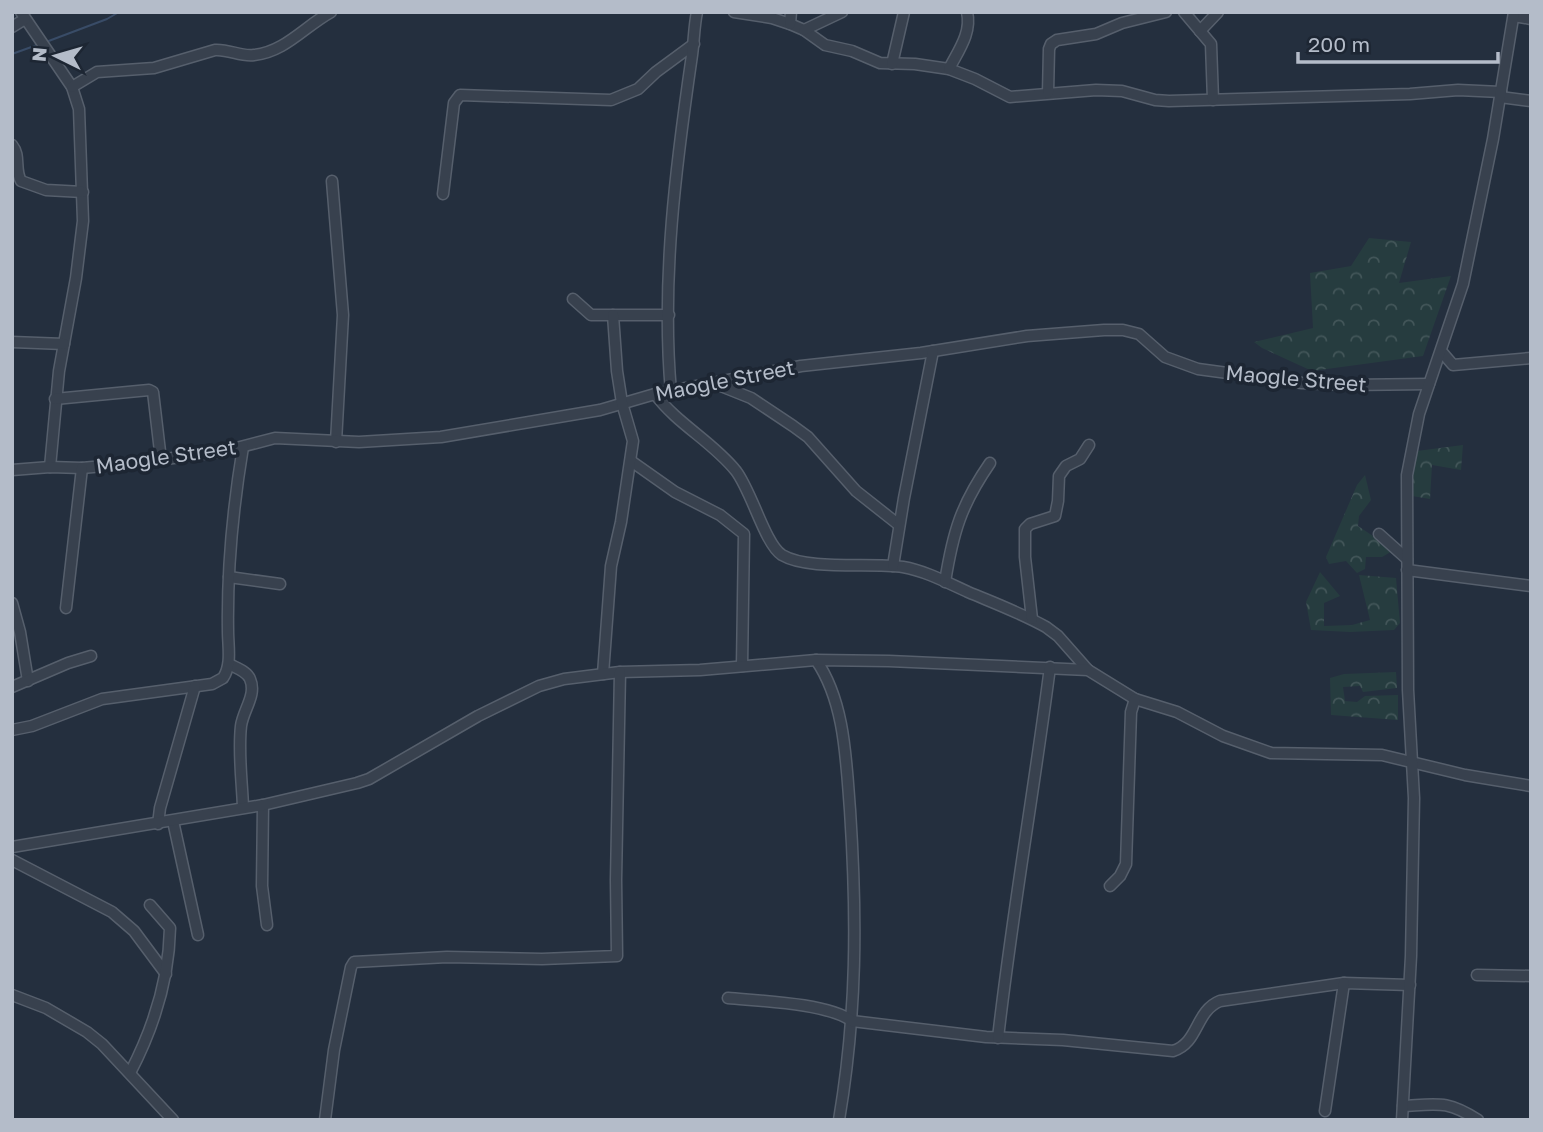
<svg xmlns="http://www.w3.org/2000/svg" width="1543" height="1132" font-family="'Golos Text',sans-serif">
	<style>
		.forest { fill: url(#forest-crowns) }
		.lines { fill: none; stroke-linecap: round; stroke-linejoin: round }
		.stream { stroke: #394c67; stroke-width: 2 }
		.minor-casing { stroke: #565f6c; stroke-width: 13 }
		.minor { stroke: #38414e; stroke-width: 10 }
		.labels { text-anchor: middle; stroke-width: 7; stroke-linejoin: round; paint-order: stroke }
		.street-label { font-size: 21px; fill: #b4bcc9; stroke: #1d2633 }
	</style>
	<defs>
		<pattern id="forest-crowns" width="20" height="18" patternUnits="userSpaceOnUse" patternTransform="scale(1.75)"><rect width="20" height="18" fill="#263c3f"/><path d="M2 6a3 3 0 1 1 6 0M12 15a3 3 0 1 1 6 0" fill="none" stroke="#435659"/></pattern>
	</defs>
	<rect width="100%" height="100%" fill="#242f3e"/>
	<g class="forest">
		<path d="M1369,238l42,4 -12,41 52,-7 -28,80 -111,15 -50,-23 -8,-6 59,-14 -3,-55 41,-7z"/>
		<path d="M1463,445l-2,25 -29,-5 -2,34 -24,-4 3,-43z"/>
		<path d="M1365,475l6,25 -12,16 -1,10 36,24 -12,7h-16l-1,12 -8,4 -11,-12 -17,3 -3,-7 31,-72z"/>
		<path d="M1320,572l20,24 -16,7v23l28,-1 18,-5 -11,-45 37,3 4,45 -6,7 -44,2 -39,-2 -5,-28z"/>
		<path d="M1396,672l1,16 -34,4 -3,-6 -17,1 2,14 12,1 8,-6 33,-1v25l-67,-5 -1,-37 14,-4z"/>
	</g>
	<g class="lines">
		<g class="stream">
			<path d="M46,42l61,-23 12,-7"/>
			<path d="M12,54l25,-9"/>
		</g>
		<g class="minor-casing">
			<g id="minor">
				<path d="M21,12l51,75 7,22 4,112 -7,57 -17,93 -9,96"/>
				<path d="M734,12l38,6 18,6 14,6 21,15 27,6 28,12 35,1 34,5 26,10 35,18 86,-7 26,1 33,9 14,1 241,-7 48,-4 43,2"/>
				<path d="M1184,12l27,32 2,56"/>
				<path d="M1514,16l17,3"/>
				<path d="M790,24l1,-12"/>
				<path d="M12,27l13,-8"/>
				<path d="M804,30l38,-18"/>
				<path d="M1200,31l18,-19"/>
				<path d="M892,64l12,-52"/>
				<path d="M949,69c9,-18 23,-36 18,-57"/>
				<path d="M72,87l25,-15 57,-4 61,-18c14,-1 26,7 39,5 31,-3 51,-29 77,-43"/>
				<path d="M1048,93l1,-44 2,-5 6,-4 39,-6 26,-11 44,-11"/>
				<path d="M1500,97l31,4"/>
				<path d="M12,145c9,11 2,24 9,36l25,9 37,2"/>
				<path d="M332,181l11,134 -7,127"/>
				<path d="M443,194l11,-91 6,-8 151,5 27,-11 18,-17 38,-28"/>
				<path d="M573,299l18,16h78"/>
				<path d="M12,342l52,2"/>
				<path d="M1441,351l12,14 78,-7"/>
				<path d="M716,384l35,14 42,28 15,11 48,54 43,34"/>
				<path d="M671,392c-10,-112 5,-227 21,-337 2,-14 2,-29 5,-43"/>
				<path d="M655,394c22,30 58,48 81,77 16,21 29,73 46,84 27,16 90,7 121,12 23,4 45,16 65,25 26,11 53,21 78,35l12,9 30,34"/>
				<path d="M55,399l94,-9 4,2 8,68"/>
				<path d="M631,461l44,31 45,23 24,19 -2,132"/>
				<path d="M12,470l38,-3 32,1 54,-5 89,-12 50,-13 84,4 82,-5 159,-27 55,-16 146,-28 120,-13 106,-17 77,-6h19l16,4 26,23 33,12 104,14 45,2 82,-1"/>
				<path d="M1379,534l28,25"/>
				<path d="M893,566l11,-68 29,-147"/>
				<path d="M1407,570l124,16"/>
				<path d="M229,577l51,7"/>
				<path d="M945,582c8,-50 16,-77 45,-119"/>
				<path d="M12,603l8,29 8,49"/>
				<path d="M66,608l16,-140"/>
				<path d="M1032,619l-7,-62v-28l5,-5 25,-8 3,-15 1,-25 7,-10 14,-7 9,-14"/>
				<path d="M816,660c29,42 30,100 34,150 7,108 7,203 -11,310"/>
				<path d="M229,664c7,4 18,7 21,15 7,16 -7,31 -9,47 -3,26 1,55 2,81"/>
				<path d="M603,674l8,-108 10,-44 12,-81 -11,-38 -5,-32 -4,-56"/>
				<path d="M12,687l56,-24 23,-7"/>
				<path d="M12,730l20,-4 70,-27 110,-15 11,-6c9,-13 5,-32 5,-47 -1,-61 5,-124 15,-184"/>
				<path d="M263,805l-1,81 5,39"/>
				<path d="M173,821l25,114"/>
				<path d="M158,824l2,-16 35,-122"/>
				<path d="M12,847l251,-42 94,-22 12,-4 109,-63 61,-30 25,-7 56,-7 80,-2 116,-10 73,1 199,9 47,29 42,13 46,24 48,17 111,2 83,20 66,11"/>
				<path d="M12,860l100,52 22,19 32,43"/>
				<path d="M1110,886l10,-10 6,-12 5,-152 4,-13"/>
				<path d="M1477,975l54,1"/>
				<path d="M12,995l34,13 41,24 15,12 71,76"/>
				<path d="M728,998c32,3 99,5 124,23l134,16 77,3 110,11c26,-8 22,-40 47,-50l124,-18 66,2"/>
				<path d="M998,1038c14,-124 36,-247 52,-371"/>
				<path d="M130,1073c24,-46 39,-93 40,-145l-20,-23"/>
				<path d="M1403,1106c35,-2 44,-6 75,14"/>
				<path d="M1325,1111l19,-128"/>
				<path d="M325,1120l9,-70 17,-83 3,-5 93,-5 95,2 75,-3 -1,-76 4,-208"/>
				<path d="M1402,1120l9,-164 3,-158 -6,-108 -1,-215 12,-61 44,-130 30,-145 21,-127"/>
			</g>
		</g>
		<use href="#minor" class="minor"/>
	</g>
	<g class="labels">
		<g class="street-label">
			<text transform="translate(1296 379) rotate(5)" y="7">Maogle Street</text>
			<text transform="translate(725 381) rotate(-11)" y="7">Maogle Street</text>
			<text transform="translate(166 457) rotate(-8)" y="7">Maogle Street</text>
		</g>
	</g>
	<rect width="1543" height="1132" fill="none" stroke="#b4bcc9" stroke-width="28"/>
	<g transform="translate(56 56) rotate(275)" stroke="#1d2633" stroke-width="5" paint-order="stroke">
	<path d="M0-5L12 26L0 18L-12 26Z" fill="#b4bcc9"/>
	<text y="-10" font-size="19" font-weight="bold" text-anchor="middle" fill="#b4bcc9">N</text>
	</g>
	<path d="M1298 52v10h200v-10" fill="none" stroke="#b4bcc9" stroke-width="3.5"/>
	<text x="1308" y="52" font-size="21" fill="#b4bcc9" stroke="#1d2633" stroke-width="5" paint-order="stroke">200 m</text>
</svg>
